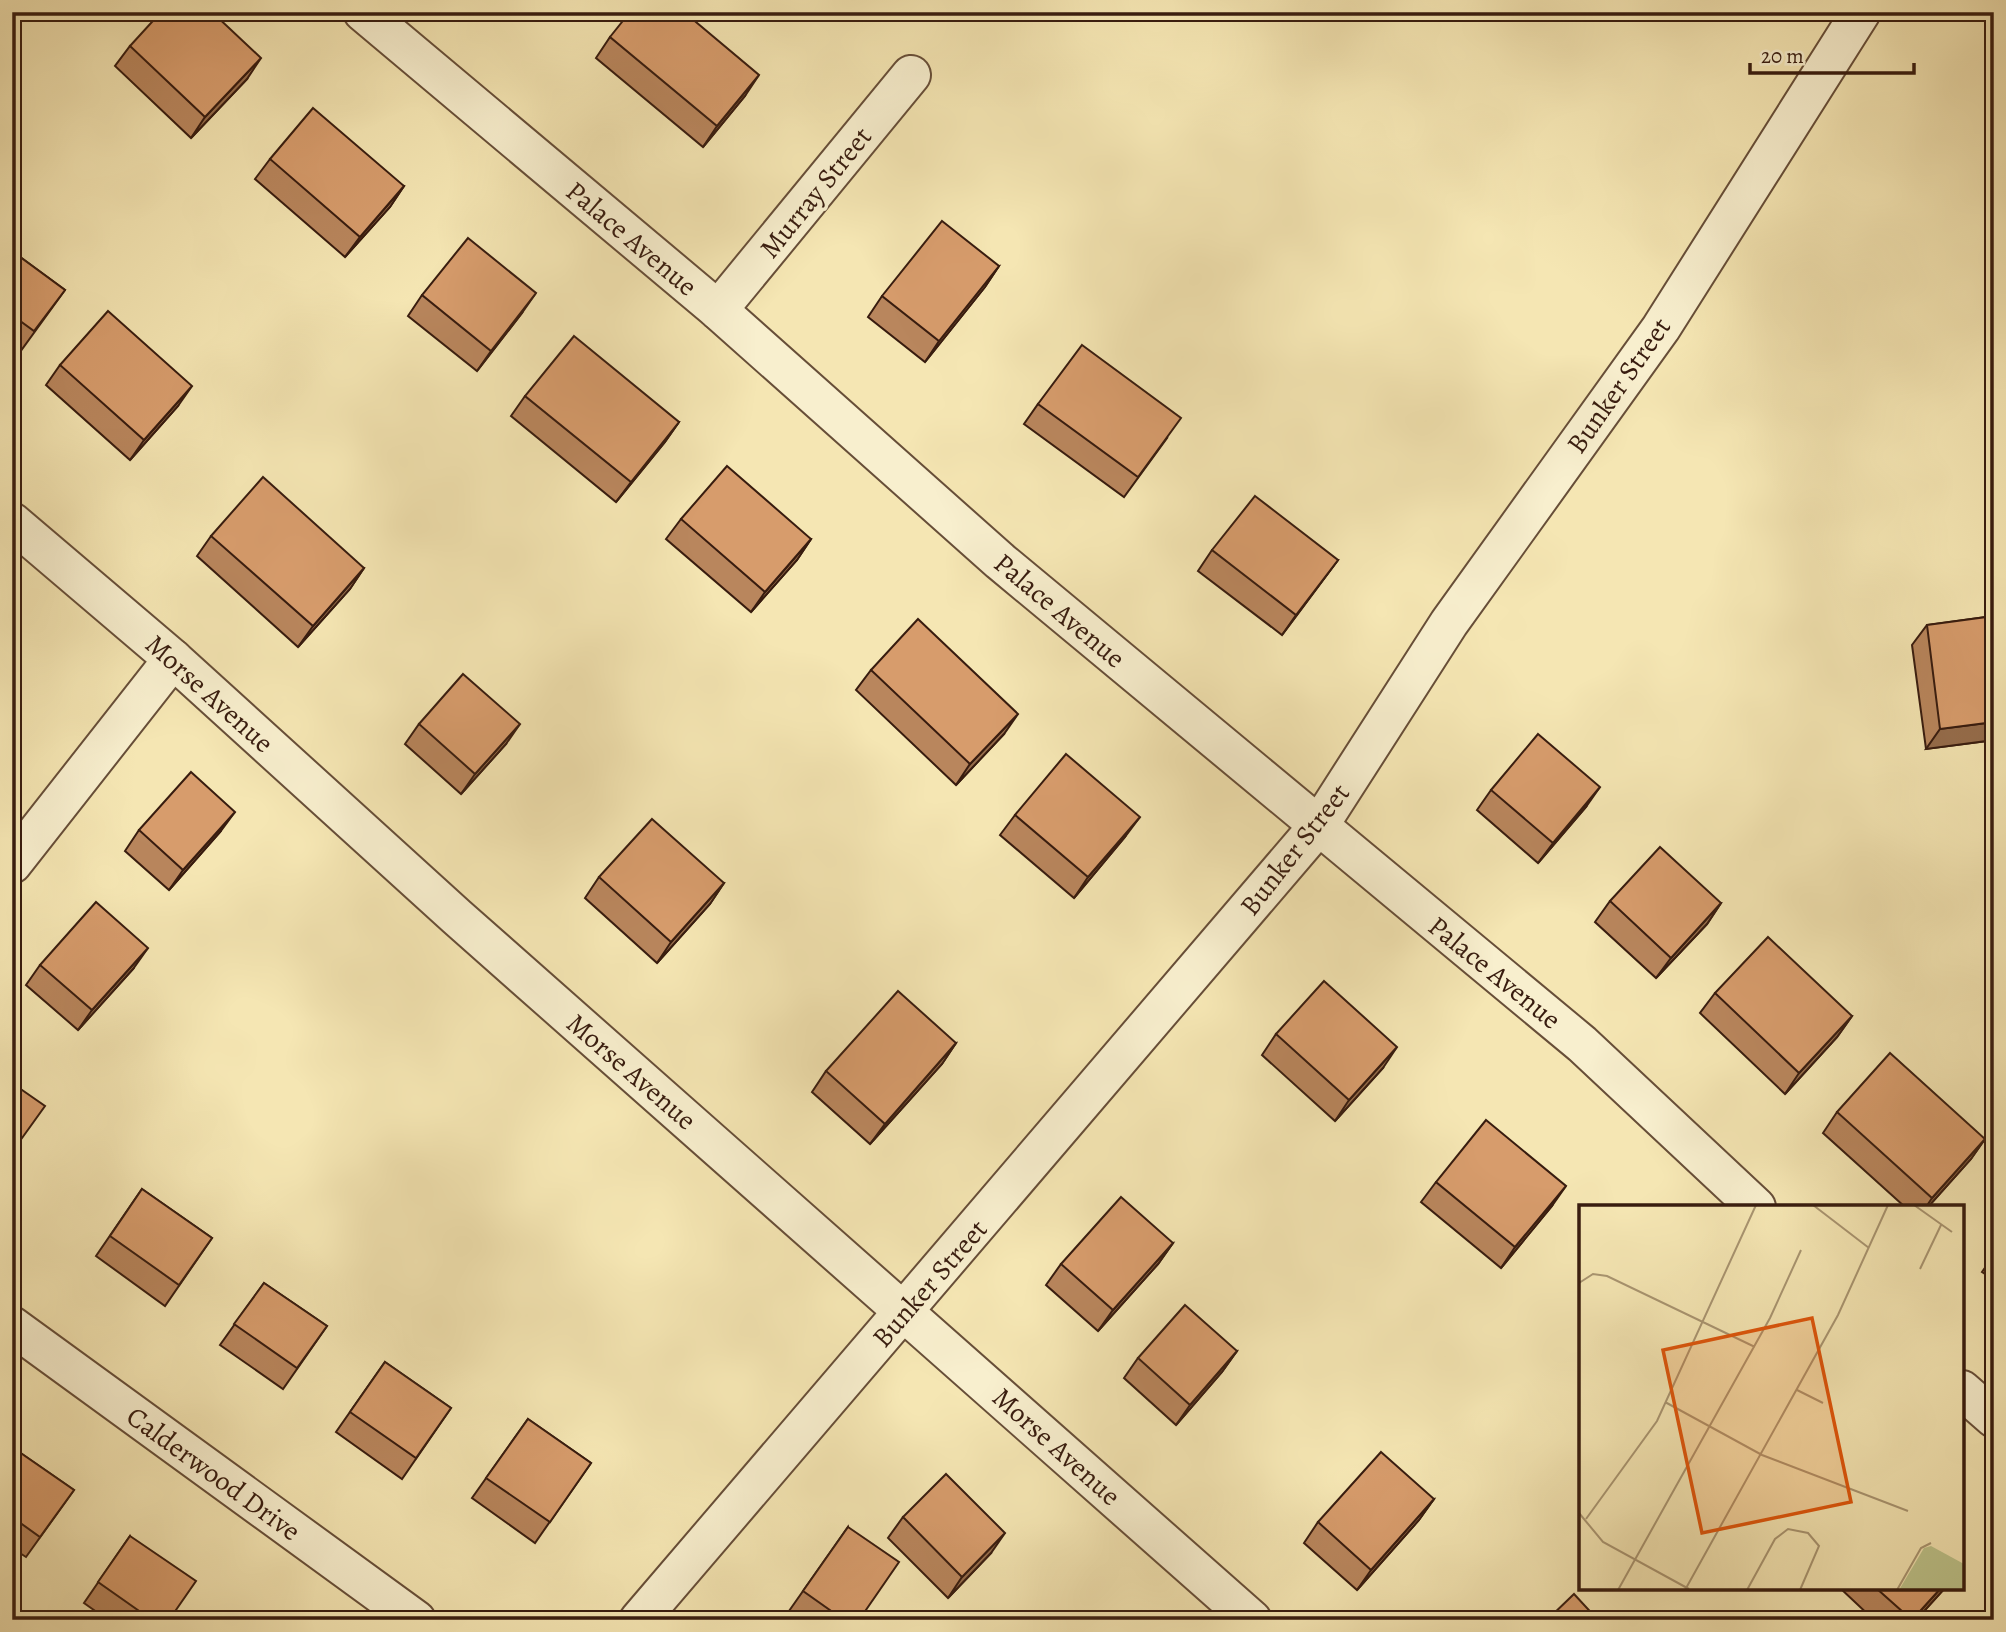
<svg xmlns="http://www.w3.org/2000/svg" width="2006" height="1632" font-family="Alegreya,serif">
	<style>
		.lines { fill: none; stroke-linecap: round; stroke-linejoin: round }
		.minor-casing { stroke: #674e38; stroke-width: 42 }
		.minor { stroke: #f8efce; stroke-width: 38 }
		.wall { fill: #b9865d; stroke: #381c0f; stroke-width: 2 }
		.shaded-wall { fill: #966d4c; stroke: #381c0f; stroke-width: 2 }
		.building { fill: #d79c6c; stroke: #381c0f; stroke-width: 2 }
		.labels { text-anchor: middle; stroke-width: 7; stroke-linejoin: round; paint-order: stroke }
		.street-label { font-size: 28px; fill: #381c0f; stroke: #f8efce }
		.inset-road { fill: none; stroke: #a99571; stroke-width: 2 }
		.view { fill: #df560c; fill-opacity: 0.15; stroke: #df560c; stroke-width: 3.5 }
		.inset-edge { fill: none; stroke: #381c0f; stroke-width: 3.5 }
	</style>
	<rect width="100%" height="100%" fill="#f5e6b3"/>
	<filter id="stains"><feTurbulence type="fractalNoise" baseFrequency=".00286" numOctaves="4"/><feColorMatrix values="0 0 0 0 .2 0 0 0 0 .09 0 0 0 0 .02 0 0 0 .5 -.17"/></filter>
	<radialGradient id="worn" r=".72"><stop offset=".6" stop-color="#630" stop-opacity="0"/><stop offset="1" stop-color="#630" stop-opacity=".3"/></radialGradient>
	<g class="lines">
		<g class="minor-casing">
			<g id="minor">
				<path d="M363,12l355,298 282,251 582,483 174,163"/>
				<path d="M718,310l193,-235"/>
				<path d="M12,522l161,137 284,258 795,703"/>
				<path d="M12,864l161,-205"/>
				<path d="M12,1326l404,294"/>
				<path d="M1962,1390l32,28"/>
				<path d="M639,1620l681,-796 129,-201 212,-295 200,-316"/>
			</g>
		</g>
		<use href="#minor" class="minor"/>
	</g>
	<g class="wall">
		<path d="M610,37l135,59 -42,51 -107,-89z"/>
		<path d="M130,46l117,33 -56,59 -76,-72z"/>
		<path d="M270,159l134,27 -14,21 -45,50 -90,-78z"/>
		<path d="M12,251l53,39 -45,62 -8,-6z"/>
		<path d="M999,266l-14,21 -60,75 -57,-45 14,-21z"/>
		<path d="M422,295l100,18 -45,58 -69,-55z"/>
		<path d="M60,365l118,41 -48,54 -84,-75z"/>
		<path d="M525,396l154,26 -14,20 -49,60 -105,-86z"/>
		<path d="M1038,404l129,34 -43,59 -100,-73z"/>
		<path d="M681,519l130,20 -14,21 -46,52 -85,-73z"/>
		<path d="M211,536l153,32 -14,21 -52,58 -101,-91z"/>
		<path d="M1212,550l126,10 -56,75 -84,-64z"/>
		<path d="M1994,616v124l-68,9 -14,-104 15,-20z"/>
		<path d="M871,670l133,64 -48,51 -100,-95z"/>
		<path d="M419,724l87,20 -45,50 -56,-50z"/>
		<path d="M1491,790l95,17 -48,56 -61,-53z"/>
		<path d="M1015,815l110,22 -51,61 -74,-63z"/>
		<path d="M139,830l81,2 -51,58 -44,-39z"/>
		<path d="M599,877l125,6 -14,21 -53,59 -72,-65z"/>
		<path d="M1610,901l111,2 -14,21 -51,54 -61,-56z"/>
		<path d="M40,965l93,4 -55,61 -52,-45z"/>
		<path d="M1715,993l137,23 -15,21 -52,57 -85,-81z"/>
		<path d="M1276,1034l107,34 -48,53 -73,-66z"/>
		<path d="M956,1043l-14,21 -72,80 -58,-52 14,-21z"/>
		<path d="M1837,1112l148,27 -14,20 -43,48h-23l-82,-74z"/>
		<path d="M1436,1182l116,24 -51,62 -80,-66z"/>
		<path d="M142,1189l70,49 -47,68 -69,-50z"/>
		<path d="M1173,1243l-15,21 -60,67 -52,-46 15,-21z"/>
		<path d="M1994,1255v25l-12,-8z"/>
		<path d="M264,1283l63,43 -44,63 -63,-44z"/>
		<path d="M1237,1351l-15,21 -46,53 -52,-47 14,-20z"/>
		<path d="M385,1362l66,46 -49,71 -66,-47z"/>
		<path d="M528,1419l63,44 -56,80 -63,-45z"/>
		<path d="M12,1447l62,43 -48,67 -14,-9z"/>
		<path d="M1434,1499l-15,21 -62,70 -53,-47 14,-21z"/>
		<path d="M903,1517l88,36 -43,45 -60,-60z"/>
		<path d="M848,1527l11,93h-58l-12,-9z"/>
		<path d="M130,1536l39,84h-61l-24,-17z"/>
		<path d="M1840,1588h105l-29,32h-42z"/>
	</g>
	<g class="shaded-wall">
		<path d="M261,58l-14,21 -56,59 14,-21z"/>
		<path d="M759,75l-14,21 -42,51 14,-21z"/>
		<path d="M404,186l-14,21 -45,50 15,-20z"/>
		<path d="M999,266l-14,21 -60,75 14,-21z"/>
		<path d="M536,293l-14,20 -45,58 14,-20z"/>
		<path d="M192,386l-14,20 -48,54 14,-20z"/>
		<path d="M679,422l-14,20 -49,60 15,-20z"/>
		<path d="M811,539l-14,21 -46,52 14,-20z"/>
		<path d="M1338,560l-15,20 -41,55 14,-20z"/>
		<path d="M364,568l-14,21 -52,58 15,-21z"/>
		<path d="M1018,714l-14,20 -48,51 14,-21z"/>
		<path d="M1994,722v18l-68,9 14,-20z"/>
		<path d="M520,724l-14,20 -45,50 14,-20z"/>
		<path d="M1600,787l-14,20 -48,56 15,-20z"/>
		<path d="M235,812l-15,20 -51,58 14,-20z"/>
		<path d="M1140,817l-15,20 -51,61 14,-21z"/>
		<path d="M724,883l-14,21 -53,59 14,-21z"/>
		<path d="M1721,903l-14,21 -51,54 15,-20z"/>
		<path d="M148,948l-15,21 -55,61 14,-20z"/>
		<path d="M1852,1016l-15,21 -52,57 14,-21z"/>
		<path d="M956,1043l-14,21 -72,80 15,-20z"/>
		<path d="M1397,1047l-14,21 -48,53 14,-21z"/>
		<path d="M1985,1139l-14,20 -43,48h-2l6,-9z"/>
		<path d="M1566,1186l-14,20 -51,62 14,-21z"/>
		<path d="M1173,1243l-15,21 -60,67 15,-21z"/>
		<path d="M1237,1351l-15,21 -46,53 14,-20z"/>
		<path d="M1434,1499l-15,21 -62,70 14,-20z"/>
		<path d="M1005,1533l-14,20 -43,45 14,-21z"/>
		<path d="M1941,1588h4l-29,32h-4z"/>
	</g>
	<g class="building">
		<path d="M161,12h51l49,46 -56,59 -75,-71z"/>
		<path d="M630,12h54l75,63 -42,51 -107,-89z"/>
		<path d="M313,108l91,78 -44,51 -90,-78z"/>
		<path d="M942,221l57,45 -60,75 -57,-45z"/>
		<path d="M468,238l68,55 -45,58 -69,-56z"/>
		<path d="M12,251l53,39 -31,41 -22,-16z"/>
		<path d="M108,311l84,75 -48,54 -84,-75z"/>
		<path d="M574,336l105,86 -48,60 -106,-86z"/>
		<path d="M1082,345l99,73 -43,59 -100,-73z"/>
		<path d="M727,466l84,73 -46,53 -84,-73z"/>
		<path d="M263,477l101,91 -51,58 -102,-90z"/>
		<path d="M1255,496l83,64 -42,55 -84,-65z"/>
		<path d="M1994,616v106l-54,7 -13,-104z"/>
		<path d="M918,619l100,95 -48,50 -99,-94z"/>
		<path d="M463,674l57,50 -45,50 -56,-50z"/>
		<path d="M1538,734l62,53 -47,56 -62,-53z"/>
		<path d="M1066,754l74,63 -52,60 -73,-62z"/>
		<path d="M191,772l44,40 -52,58 -44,-40z"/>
		<path d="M652,819l72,64 -53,59 -72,-65z"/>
		<path d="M1660,847l61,56 -50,55 -61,-57z"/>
		<path d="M96,902l52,46 -56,62 -52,-45z"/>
		<path d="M1768,937l84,79 -53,57 -84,-80z"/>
		<path d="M1324,981l73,66 -48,53 -73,-66z"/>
		<path d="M898,991l58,52 -71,81 -59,-53z"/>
		<path d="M1890,1053l95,86 -53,59 -95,-86z"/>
		<path d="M12,1083l33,23 -33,46z"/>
		<path d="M1486,1120l80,66 -51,61 -79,-65z"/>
		<path d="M142,1189l70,49 -33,47 -69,-49z"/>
		<path d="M1121,1197l52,46 -60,67 -52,-46z"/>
		<path d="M264,1283l63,43 -30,42 -63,-44z"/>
		<path d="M1185,1305l52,46 -47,54 -52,-47z"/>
		<path d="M385,1362l66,46 -35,50 -66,-46z"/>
		<path d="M528,1419l63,44 -41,59 -64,-44z"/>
		<path d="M12,1447l62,43 -34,47 -28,-20z"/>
		<path d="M1381,1452l53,47 -63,71 -53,-48z"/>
		<path d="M946,1474l59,59 -43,44 -59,-60z"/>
		<path d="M848,1527l51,35 -40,58h-15l-41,-29z"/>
		<path d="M130,1536l66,45 -27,39h-17l-54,-38z"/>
		<path d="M1876,1588h65l-29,32z"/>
		<path d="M1574,1594l24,26h-51z"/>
	</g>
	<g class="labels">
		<g class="street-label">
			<text transform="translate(815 192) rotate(-51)" y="10">Murray Street</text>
			<text transform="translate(632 238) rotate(40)" y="10">Palace Avenue</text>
			<text transform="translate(1618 385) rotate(-55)" y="10">Bunker Street</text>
			<text transform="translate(1060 610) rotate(40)" y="10">Palace Avenue</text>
			<text transform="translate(210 693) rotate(42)" y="10">Morse Avenue</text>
			<text transform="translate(1294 849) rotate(-52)" y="10">Bunker Street</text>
			<text transform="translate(1495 972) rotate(39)" y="10">Palace Avenue</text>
			<text transform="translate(632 1071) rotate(41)" y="10">Morse Avenue</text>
			<text transform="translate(929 1283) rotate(-49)" y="10">Bunker Street</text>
			<text transform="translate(1057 1446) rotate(42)" y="10">Morse Avenue</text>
			<text transform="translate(214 1473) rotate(36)" y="10">Calderwood Drive</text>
		</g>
	</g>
	<g transform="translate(1579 1205)">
		<rect width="385" height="385" fill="#f5e6b3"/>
		<path d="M352,341l33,18v26h-65l25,-42z" fill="#bdc48b"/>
		<path class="inset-road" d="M234,0l56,43M335,0l38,27M341,64l21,-44M0,78l14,-9 14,2 148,71M218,185l26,13M86,197l97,53 146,56M0,308l24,29 86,47M7,314l71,-98 99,-216M39,385l152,-272 31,-68M106,385l153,-275 50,-110M168,385l28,-51 13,-10 20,4 11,13 -19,44M318,385l24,-42 10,-5"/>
		<path class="view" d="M233,113l39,184 -149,31 -39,-183z"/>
		<rect width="385" height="385" class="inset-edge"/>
	</g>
	<rect width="2006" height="1632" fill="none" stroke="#f5e6b3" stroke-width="42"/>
	<rect x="14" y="14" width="1978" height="1604" fill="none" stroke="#381c0f" stroke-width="3.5"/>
	<rect x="21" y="21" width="1964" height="1590" fill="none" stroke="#381c0f" stroke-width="2"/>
	<path d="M1750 63v10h164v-10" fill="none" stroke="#381c0f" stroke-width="3.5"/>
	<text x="1761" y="63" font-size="21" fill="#381c0f" stroke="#f8efce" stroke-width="5" paint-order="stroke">20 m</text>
	<rect width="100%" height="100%" filter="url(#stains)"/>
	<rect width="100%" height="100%" fill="url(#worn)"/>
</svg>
